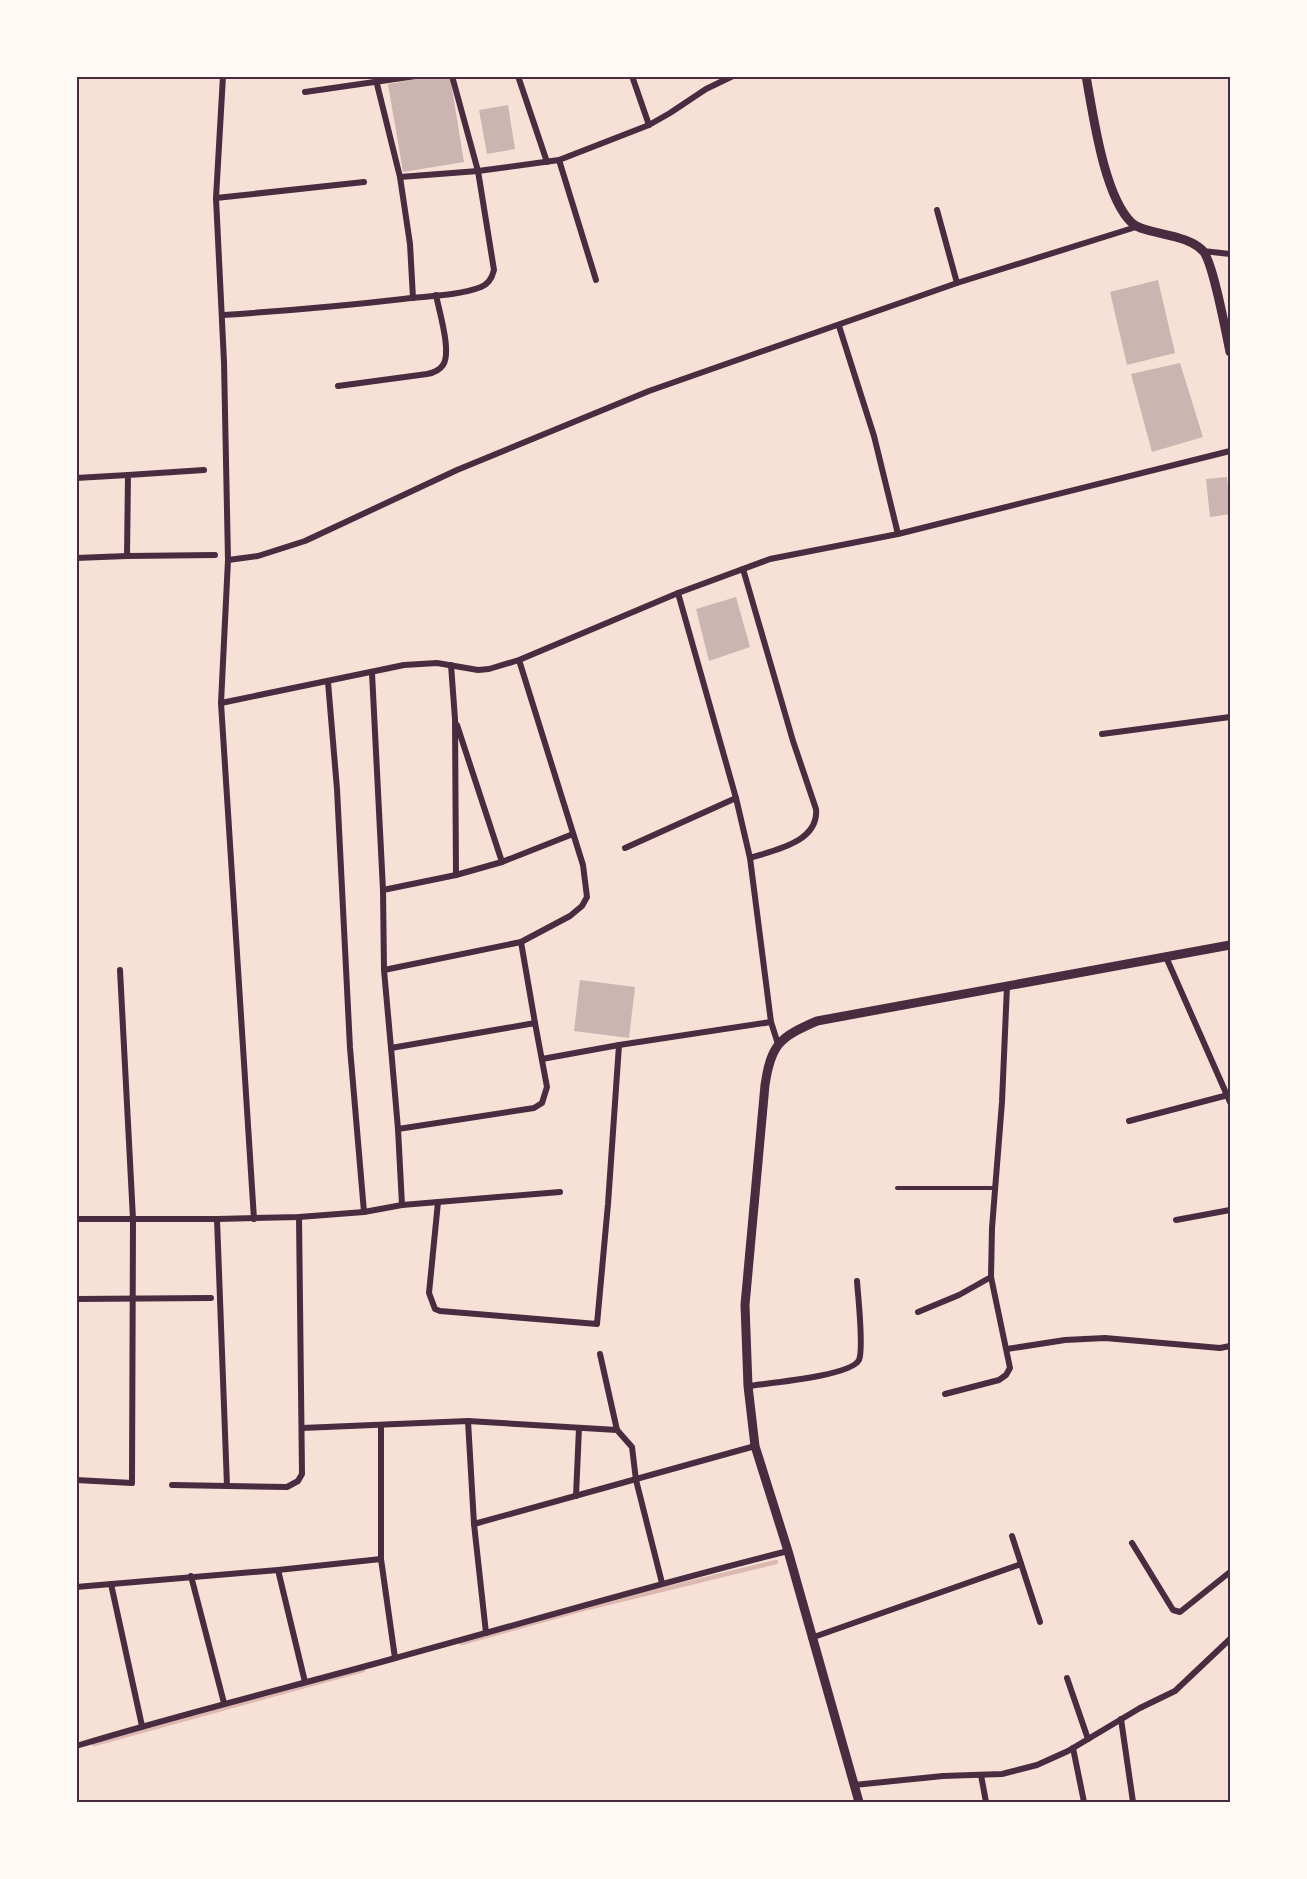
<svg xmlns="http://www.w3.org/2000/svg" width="1307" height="1879" font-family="Helvetica,sans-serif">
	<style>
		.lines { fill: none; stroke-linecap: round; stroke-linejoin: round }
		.stream { stroke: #dcb8b0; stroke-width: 4.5 }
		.building { fill: #ccb4b1 }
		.service { stroke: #4a2c40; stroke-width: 4 }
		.minor { stroke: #4a2c40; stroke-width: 6 }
		.secondary { stroke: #4a2c40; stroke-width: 9 }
		.neatline { fill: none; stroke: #4a2c40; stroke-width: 2 }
	</style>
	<rect width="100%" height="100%" fill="#f7e1d7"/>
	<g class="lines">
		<g class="stream">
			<path d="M461,1643l126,-35 189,-46"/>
			<path d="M94,1744l269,-74"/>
		</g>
	</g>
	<g class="building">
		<path d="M436,76h14l14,86 -61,10 -15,-88z"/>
		<path d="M508,105l7,44 -28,5 -8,-44z"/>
		<path d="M1158,280l17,73 -48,12 -17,-73z"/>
		<path d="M1180,363l23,74 -51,15 -21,-78z"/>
		<path d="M1227,477l3,37 -20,3 -4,-38z"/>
		<path d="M736,597l14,50 -41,14 -13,-52z"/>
		<path d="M580,980l55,7 -6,51 -55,-7z"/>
	</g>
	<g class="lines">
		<path class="service" d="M897,1188h98"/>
		<g class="minor">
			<path d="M223,76l-7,122 8,164 4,198 -7,143 33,516"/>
			<path d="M375,76l25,101 10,67 3,54"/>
			<path d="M518,76l29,86"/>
			<path d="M632,76l17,49"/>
			<path d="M305,92l111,-16"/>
			<path d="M559,160l37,120"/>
			<path d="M400,177l78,-6 81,-11 90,-35 21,-12 36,-24 27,-13"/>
			<path d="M216,198l148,-16"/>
			<path d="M937,210l20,73"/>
			<path d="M1203,251l27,3"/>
			<path d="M223,315c60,-4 120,-9 180,-16 24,-3 55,-3 78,-12 8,-3 11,-9 13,-17l-16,-99 -26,-95"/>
			<path d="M839,326l35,110 24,98"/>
			<path d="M338,386l89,-12c6,-1 12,-3 16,-9 9,-13 -4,-54 -7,-70"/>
			<path d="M204,470l-76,5 -1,81 88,-1"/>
			<path d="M76,478l52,-3"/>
			<path d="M76,558l51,-2"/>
			<path d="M228,560l30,-4 47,-15 152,-71 192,-79 308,-108 179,-56"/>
			<path d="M743,569l50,172 23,68c3,33 -41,41 -66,49"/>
			<path d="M678,593l58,205 14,60 21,164 7,22"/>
			<path d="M451,665l4,54 1,156"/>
			<path d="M372,673l11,217 1,80 7,78 144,-25 12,64 -5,16 -8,5 -136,21 4,76"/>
			<path d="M328,682l9,107 13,259 14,164"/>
			<path d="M221,703l183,-38 33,-2 41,7 11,-1 30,-9 159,-67 92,-34 128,-25 332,-83"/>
			<path d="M457,725l45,137"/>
			<path d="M1102,734l128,-17"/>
			<path d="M625,848l111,-50"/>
			<path d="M383,890l73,-15 46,-13 71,-28"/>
			<path d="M521,942l14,81"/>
			<path d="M1166,957l64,145"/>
			<path d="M384,970l137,-28 49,-26 12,-10 5,-9 -4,-32 -64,-205"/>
			<path d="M391,1048l7,81"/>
			<path d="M542,1059l77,-14 152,-23"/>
			<path d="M1129,1121l99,-26"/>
			<path d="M438,1202l-9,91 6,16 5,2 157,13 11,-120 11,-159"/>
			<path d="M76,1219h141l82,-2 65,-5 38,-7 158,-13"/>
			<path d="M217,1219l10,267"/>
			<path d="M1176,1220l54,-10"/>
			<path d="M76,1299l135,-1"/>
			<path d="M918,1312l41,-17 32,-18"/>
			<path d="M1007,1349l58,-9 40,-2 115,10 10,-2"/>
			<path d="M600,1354l17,76"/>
			<path d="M748,1386c20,-3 103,-10 111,-26 5,-11 -1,-64 -2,-79"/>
			<path d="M945,1394l54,-14 7,-5 4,-7 -19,-91 1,-49 10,-126 5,-116"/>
			<path d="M468,1421l6,103 281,-78"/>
			<path d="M381,1425v134l14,99"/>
			<path d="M302,1428l166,-7 149,9 15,17 4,33 26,103"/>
			<path d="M76,1480l56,3 1,-264 -13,-249"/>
			<path d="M172,1485l115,2 11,-6 4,-7 -3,-257"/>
			<path d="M576,1496l3,-68"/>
			<path d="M474,1524l12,109"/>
			<path d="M1012,1536l28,86"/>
			<path d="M1132,1543l41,67 7,2 50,-40"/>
			<path d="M278,1570l27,112"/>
			<path d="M191,1576l33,127"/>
			<path d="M111,1584l31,142"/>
			<path d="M76,1587l202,-17 103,-11"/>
			<path d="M811,1638l210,-74"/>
			<path d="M1067,1678l21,61"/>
			<path d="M1121,1719l12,83"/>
			<path d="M76,1746c105,-32 211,-58 316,-87 132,-36 263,-75 396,-108"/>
			<path d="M1073,1748l11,54"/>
			<path d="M981,1775l5,27"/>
			<path d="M854,1785l89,-9 59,-2 35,-9 31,-14 72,-43 35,-17 55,-52"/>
		</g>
		<g class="secondary">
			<path d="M1086,76c7,38 18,121 46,147 8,8 36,11 47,15 8,2 19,7 24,13 10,11 23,82 27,101"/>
			<path d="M859,1802l-71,-251 -33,-105 -7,-60 -3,-81 20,-220c6,-41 15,-48 52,-64l413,-76"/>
		</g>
	</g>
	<rect width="1307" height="1879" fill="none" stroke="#fffaf5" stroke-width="156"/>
	<rect x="78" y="78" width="1151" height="1723" class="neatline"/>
</svg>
